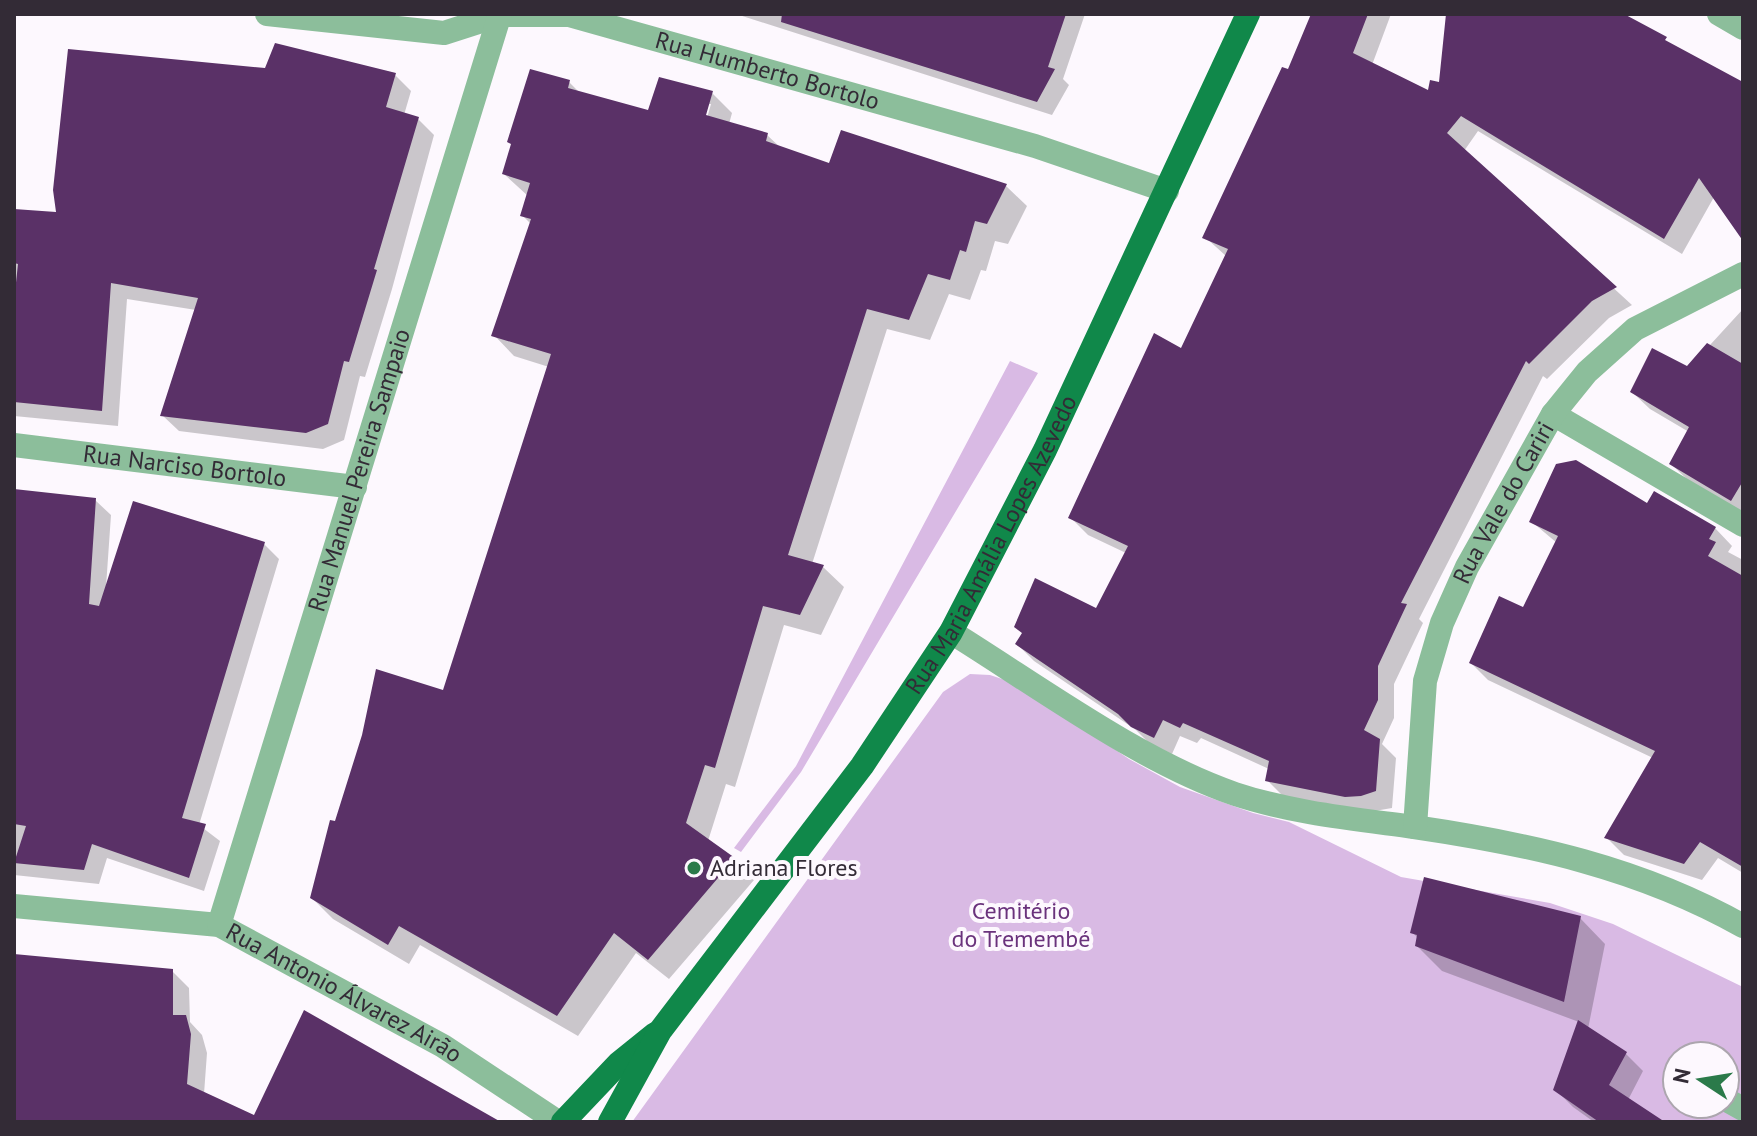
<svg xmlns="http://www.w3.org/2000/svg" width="1757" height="1136" font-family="'PT Sans',sans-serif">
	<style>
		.green { fill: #d9bae4; fill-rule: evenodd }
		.shadow { fill: #0003; fill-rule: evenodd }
		.building { fill: #5a3167 }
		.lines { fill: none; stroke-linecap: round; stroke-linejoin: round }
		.minor { stroke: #8cbe9b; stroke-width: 24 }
		.major { stroke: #10884a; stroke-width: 24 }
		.poi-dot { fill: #2b7a4a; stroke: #fdf8fe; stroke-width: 3 }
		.labels { text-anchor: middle; stroke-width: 8; stroke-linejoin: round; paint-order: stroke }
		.street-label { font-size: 24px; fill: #332b36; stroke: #fdf8fe }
		.poi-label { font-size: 24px; fill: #332b36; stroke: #fdf8fe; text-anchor: start }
		.park-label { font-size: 24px; fill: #6a327c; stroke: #fdf8fe }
	</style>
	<rect width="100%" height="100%" fill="#fdf8fe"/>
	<g class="green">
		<path d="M1010,361l28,12 -237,399 -60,80 -7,-4 62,-82z"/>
		<path d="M970,674l20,1 30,10 109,74 51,28 73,26 36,9 112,55 149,26 63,21 130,63v135h-1111l311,-430zM1677,1056h48v48h-48z"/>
	</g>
	<g class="shadow">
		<path d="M736,14h349l-22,65 6,6 -17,30z"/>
		<path d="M1313,14h78l-19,51 58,28 11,-8 7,-71h168l127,102v113l-29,-32 -32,57 -204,-123 -14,20 168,154 -23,13 -62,61 -4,-3 -124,243 4,4 -29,61v34l-12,26 14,14 -4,50 -29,5 -79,-16 -17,-17 2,-11 -68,-31 -4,5 -17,-7 -8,18 -22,-10 -14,-14 -102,-69 -17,-17 80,-33 29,-58 -38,-18 -17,-17 111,-168 44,-94 -21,-19 84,-165z"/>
		<path d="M266,71l129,4 16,16 -7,24 14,4 16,16 -42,154 -27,88 -5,-1 -16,64 -21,9 -144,-18 -17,-16 34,-105 -69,-11 -9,127 -104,-10v-206l45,5z"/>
		<path d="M569,82l11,11 69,19 63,-19 20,20 -3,11 38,11 14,13 49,18 176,20 21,20 -19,38 -13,-3 -9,30 -5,-1 -11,30 -21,-6 -19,46 -43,-11 -75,235 11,3 21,20 -23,48 -37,-10 -49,162 -9,-3 -18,57 46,39 -85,99 -33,-26 -58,83 -158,-91 -11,19 -76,-45 -21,-21 25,-74 108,-131 104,-326 -35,-11 -20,-21 37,-111 -9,-9 6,-19 -24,-22zM707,104h4l-6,21z"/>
		<path d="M1743,309v204l-54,-32 -18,-17 18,-32 -39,-23 -18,-17 56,-23z"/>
		<path d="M14,492l81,8 16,15 -5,72 158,-43 15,15 -80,266 21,16 -16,50 -97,-33 -8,26 -85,-9z"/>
		<path d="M1648,506l67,22 17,18 -4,6 15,8v313l-25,-15 -16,22 -78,-25 -17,-17 46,-80 -165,-78 -17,-17 53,-53 33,-67 -25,-21z"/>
		<path d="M1580,918l25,26 -17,85 37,24 18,18 -15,29 33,22h-67l-21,-15 -18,-18 24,-67 -137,-51 -25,-25 1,-8 -5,-5z"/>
		<path d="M14,956l158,15 17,17 1,34 12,13 5,18 -3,41 51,24 231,4h-472z"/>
	</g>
	<g class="building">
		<path d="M782,14h284l-18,53 7,2 -18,33 -256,-80z"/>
		<path d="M1311,14h57l-15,39 75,37 2,-10 9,2 7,-68h178l43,23 -2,3 78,42v159l-44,-63 -35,61 -203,-123 -14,17 170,154 -25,14 -63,63 -3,-3 -125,242 6,1 -29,62v34l-14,30 16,9 -4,52 -15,5 -16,1 -80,-16 4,-20 -86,-38 -3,5 -17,-8 -9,18 -23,-11 -13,-13 -103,-70 7,-11 -8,-6 21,-49 61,30 32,-62 -60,-28 86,-185 27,15 47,-99 -26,-11 80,-171 6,2z"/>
		<path d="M275,43l121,30 -10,34 33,10 -45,152 3,1 -28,92 -5,-1 -16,63 -22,9 -146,-17 38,-118 -87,-15 -9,128 -88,-9v-101l4,-37 -4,-1v-54l42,3 -3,-22 15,-141 197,19z"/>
		<path d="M530,69l40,11 -2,8 80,22 11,-33 54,14 -7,24 62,18 -2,8 63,22 12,-33 166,54 -20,40 -12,-3 -9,31 -6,-2 -10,30 -22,-6 -19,46 -42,-11 -79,246 36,10 -24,50 -37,-9 -48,162 -10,-3 -19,58 49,35 -87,102 -34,-27 -57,83 -158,-90 -11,19 -78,-47 20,-78 5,1 27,-86 14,-66 67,21 108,-336 -60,-18 40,-117 -11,-3 10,-33 -28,-9 9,-30 -4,-2z"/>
		<path d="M1707,343l36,21v117l-12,20 -62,-37 20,-37 -59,-35 22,-44 35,18z"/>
		<path d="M1576,460l71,43 7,-12 62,36 -7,12 7,3 -8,14 35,20v291l-43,-25 -16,22 -80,-26 51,-87 -186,-88 30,-67 24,11 35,-71 -29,-14 27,-58z"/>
		<path d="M14,489l82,9 -7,106 10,2 34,-105 132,41 -83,276 24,6 -17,54 -97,-34 -8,26 -70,-7 12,-37 -12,-2z"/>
		<path d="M1424,877l157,39 -17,86 -149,-56 2,-11 -7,-2z"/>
		<path d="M14,954l159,15v46h13l5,19 -4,50 67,31 50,-105 197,112h-487z"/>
		<path d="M1578,1020l49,32 -18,33 56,37h-66l-46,-32z"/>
	</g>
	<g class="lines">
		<g class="minor">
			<path id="s1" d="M267,14l177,19 56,-18h69l466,131 132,45"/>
			<path d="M1719,14l24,14"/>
			<path d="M1553,414l190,111"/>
			<path id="s2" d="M14,445l341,42"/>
			<path d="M951,632c87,54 188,129 284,162 57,19 120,25 179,33 116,17 226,41 329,99"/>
			<path id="s3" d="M1415,827l10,-146 17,-58 25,-56 86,-153 34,-42 48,-43 108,-55"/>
			<path id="s4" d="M14,906l205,19 224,121 115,76"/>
			<path id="s5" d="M219,925l281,-911"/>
			<path d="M1725,1099l18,10"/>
		</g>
		<g class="major">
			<path d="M563,1122l56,-59 36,-29"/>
			<path id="s6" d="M610,1122l50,-91 202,-265 89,-134 94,-182 203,-436"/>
		</g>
	</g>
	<circle class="poi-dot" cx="694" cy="868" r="8"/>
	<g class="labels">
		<g class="street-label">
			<text dy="8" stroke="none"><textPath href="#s1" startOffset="512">Rua Humberto Bortolo</textPath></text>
			<text dy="8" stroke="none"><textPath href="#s2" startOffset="172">Rua Narciso Bortolo</textPath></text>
			<text dy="8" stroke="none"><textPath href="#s5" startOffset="476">Rua Manuel Pereira Sampaio</textPath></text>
			<text dy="8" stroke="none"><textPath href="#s3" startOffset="342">Rua Vale do Cariri</textPath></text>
			<text dy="8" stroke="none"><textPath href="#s6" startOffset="694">Rua Maria Amália Lopes Azevedo</textPath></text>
			<text dy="8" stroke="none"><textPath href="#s4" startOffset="348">Rua Antonio Álvarez Airão</textPath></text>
		</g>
		<g class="poi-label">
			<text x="710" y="876">Adriana Flores</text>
		</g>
		<g class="park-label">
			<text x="1021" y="919">Cemitério<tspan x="1021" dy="28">do Tremembé</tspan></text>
		</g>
	</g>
	<rect width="1757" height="1136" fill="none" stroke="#332b36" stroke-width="32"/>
	<g transform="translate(1701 1080) rotate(282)"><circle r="38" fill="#fdf8fe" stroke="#aca6ae" stroke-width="2"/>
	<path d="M0-6L14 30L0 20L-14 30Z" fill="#2b7a4a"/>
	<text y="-12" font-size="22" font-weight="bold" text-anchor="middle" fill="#332b36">N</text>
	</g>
</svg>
